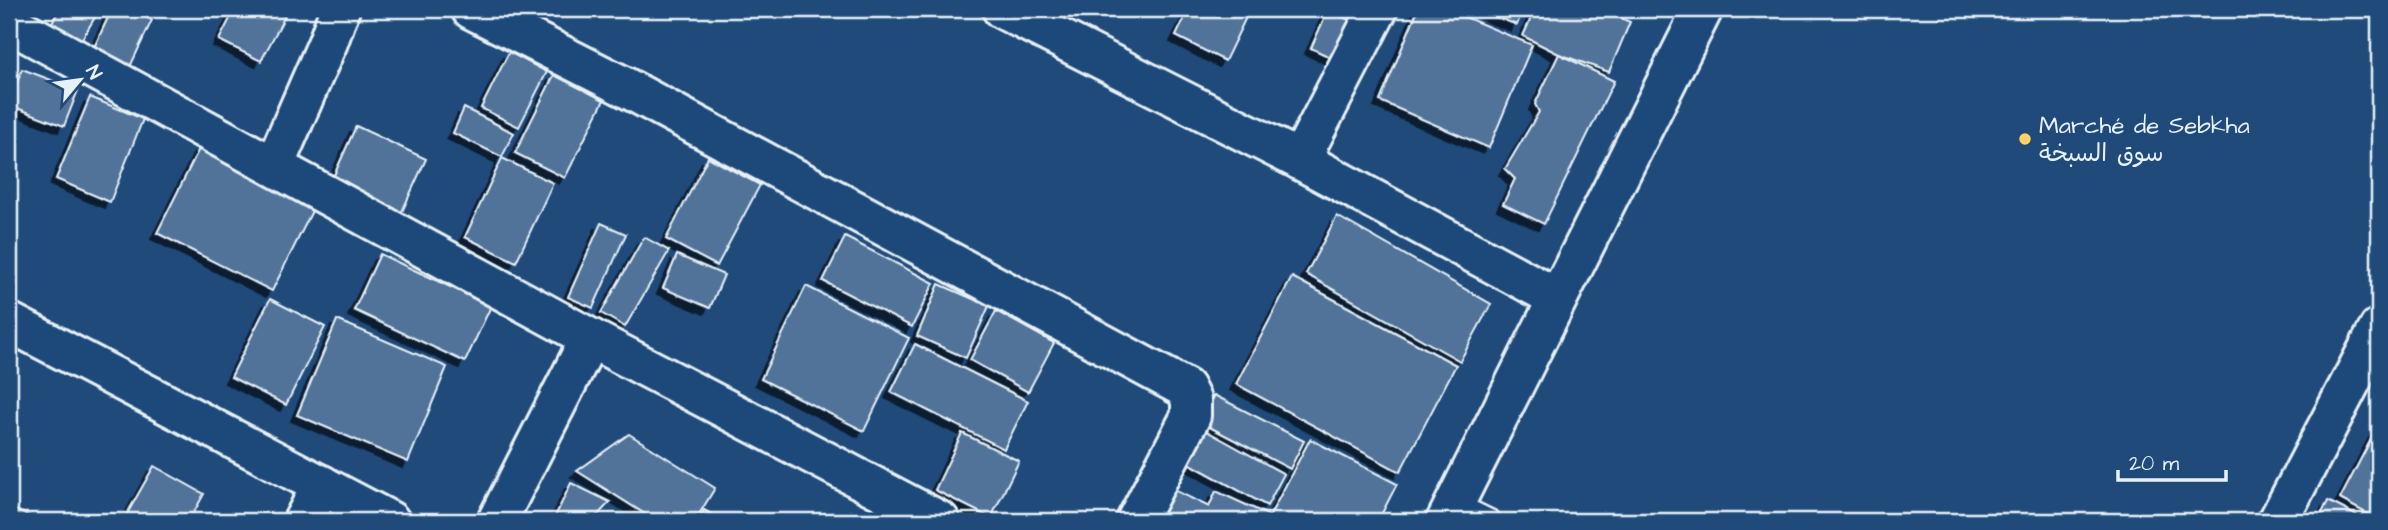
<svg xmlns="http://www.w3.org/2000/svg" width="2388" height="530" font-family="'Architects Daughter','Playpen Sans Arabic',sans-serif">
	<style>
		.building { fill: #517399; stroke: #e8f1f8; stroke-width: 2; filter: url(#shadow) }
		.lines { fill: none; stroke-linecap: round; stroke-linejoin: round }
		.service-casing { stroke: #e8f1f8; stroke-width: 26 }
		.minor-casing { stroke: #e8f1f8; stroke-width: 44 }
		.tertiary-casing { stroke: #e8f1f8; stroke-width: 44 }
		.service { stroke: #1f4a7a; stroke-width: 21 }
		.minor { stroke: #1f4a7a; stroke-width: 38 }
		.tertiary { stroke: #1f4a7a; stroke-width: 38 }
		.poi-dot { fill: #ffd166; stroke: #1f4a7a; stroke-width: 2.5 }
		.labels { text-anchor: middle; stroke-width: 7; stroke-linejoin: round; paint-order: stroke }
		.poi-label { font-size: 24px; fill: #e8f1f8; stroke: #1f4a7a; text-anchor: start }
	</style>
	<defs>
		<filter id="shadow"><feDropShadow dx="-6" dy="6" stdDeviation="0" flood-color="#0009"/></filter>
	</defs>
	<rect width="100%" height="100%" fill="#1f4a7a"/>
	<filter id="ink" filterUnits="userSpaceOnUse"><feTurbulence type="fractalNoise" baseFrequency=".0143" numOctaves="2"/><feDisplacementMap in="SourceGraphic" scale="14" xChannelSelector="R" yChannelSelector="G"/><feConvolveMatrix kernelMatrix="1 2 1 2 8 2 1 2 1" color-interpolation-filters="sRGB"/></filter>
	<g filter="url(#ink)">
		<g class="building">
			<path d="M60,9h40l-23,38 -29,-18z"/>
			<path d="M112,9h17l23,11 -24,51 -37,-17z"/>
			<path d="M235,9h36l14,7 -24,45 -42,-21z"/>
			<path d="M1189,9h61l-25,52 -49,-25z"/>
			<path d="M1418,9h28l86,36 -43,103 -109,-47z"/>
			<path d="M1476,9h47l-6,16z"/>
			<path d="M1535,9h65l30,13 -21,50 -50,-18 -36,-18z"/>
			<path d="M1328,10l43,20 -18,38 -42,-20z"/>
			<path d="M509,52l38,20 -28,55 -38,-19z"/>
			<path d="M1559,54l55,27 -70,143 -41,-20 12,-25 -10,-10 34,-57 -4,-8z"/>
			<path d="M22,69l56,21 -14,36 -55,-21z"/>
			<path d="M554,75l50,25 -39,78 -50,-25z"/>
			<path d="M90,97l53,22 -33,83 -54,-23z"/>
			<path d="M464,108l50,25 -12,24 -49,-24z"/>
			<path d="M356,126l70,33 -25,55 -70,-32z"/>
			<path d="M200,147l115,58 -43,86 -115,-58z"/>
			<path d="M708,157l52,28 -43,81 -51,-27z"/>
			<path d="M502,158l51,25 -37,79 -51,-25z"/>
			<path d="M1337,216l154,88 -31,57 -154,-87z"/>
			<path d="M601,223l25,11 -33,74 -25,-11z"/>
			<path d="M644,237l25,14 -44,76 -24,-14z"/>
			<path d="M845,237l89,46 -22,44 -89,-46z"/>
			<path d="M380,254l111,52 -26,56 -111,-52z"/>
			<path d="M677,255l47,20 -14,33 -47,-20z"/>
			<path d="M1292,277l164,88 -56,107 -164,-88z"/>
			<path d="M939,284l50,22 -23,52 -49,-22z"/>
			<path d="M806,286l103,52 -45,93 -103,-52z"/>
			<path d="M270,299l55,28 -39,78 -55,-28z"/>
			<path d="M996,311l58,32 -26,49 -58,-32z"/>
			<path d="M337,320l110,47 -39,95 -111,-47z"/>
			<path d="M915,344l113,57 -24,48 -113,-57z"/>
			<path d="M1214,395l90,46 -14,28 -90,-47z"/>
			<path d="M2379,424v96l-39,-21z"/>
			<path d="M1203,429l81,45 -17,32 -82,-45z"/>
			<path d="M962,433l57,28 -28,57 -56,-28z"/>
			<path d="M629,434l86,54 -20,33h-39l-79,-50z"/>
			<path d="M1310,439l87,45 -19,37h-111z"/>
			<path d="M154,466l50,28 -15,27h-66z"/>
			<path d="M571,483l39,19 -16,17 6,2h-47z"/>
			<path d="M1170,488l39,19 7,-16 52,24 -3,6h-110z"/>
			<path d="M2328,501l39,20h-49z"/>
			<path d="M9,507l31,14h-31z"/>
			<path d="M704,510l20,11h-26z"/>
			<path d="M850,511l22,10h-26z"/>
		</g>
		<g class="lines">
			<g class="service-casing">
				<path id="service" d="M1455,504l35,17"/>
			</g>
			<g class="minor-casing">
				<g id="minor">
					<path d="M471,9l154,78 560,301 6,12v16l-55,105"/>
					<path d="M1002,9l298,151 257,138"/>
					<path d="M9,23l581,315 350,183"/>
					<path d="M1300,160l78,-151"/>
					<path d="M274,166l54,-124 12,-33"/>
					<path d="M303,521l19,-36"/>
					<path d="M497,521l93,-183"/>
					<path d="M1446,521l257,-512"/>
					<path d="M2278,521l101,-193"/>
				</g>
			</g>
			<g class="tertiary-casing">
				<path id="tertiary" d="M9,322l381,199"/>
			</g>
			<use href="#service" class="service"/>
			<use href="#minor" class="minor"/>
			<use href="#tertiary" class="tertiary"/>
		</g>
	</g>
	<circle class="poi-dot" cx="2025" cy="139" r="7"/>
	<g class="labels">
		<g class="poi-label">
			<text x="2039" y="133">Marché de Sebkha<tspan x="2039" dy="28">سوق السبخة</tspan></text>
		</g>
	</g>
	<rect width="2388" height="530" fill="none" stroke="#1f4a7a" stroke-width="35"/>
	<rect x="18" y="18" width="2353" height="495" fill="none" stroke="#e8f1f8" stroke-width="2.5" filter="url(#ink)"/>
	<g transform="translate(80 80) rotate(61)" stroke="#1f4a7a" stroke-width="5" paint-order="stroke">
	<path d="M0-5L12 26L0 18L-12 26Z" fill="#e8f1f8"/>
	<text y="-10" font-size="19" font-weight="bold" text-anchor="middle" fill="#e8f1f8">N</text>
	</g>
	<path d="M2118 470v10h108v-10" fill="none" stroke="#e8f1f8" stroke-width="3.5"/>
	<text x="2129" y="470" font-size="21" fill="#e8f1f8" stroke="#1f4a7a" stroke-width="5" paint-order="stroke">20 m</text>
</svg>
